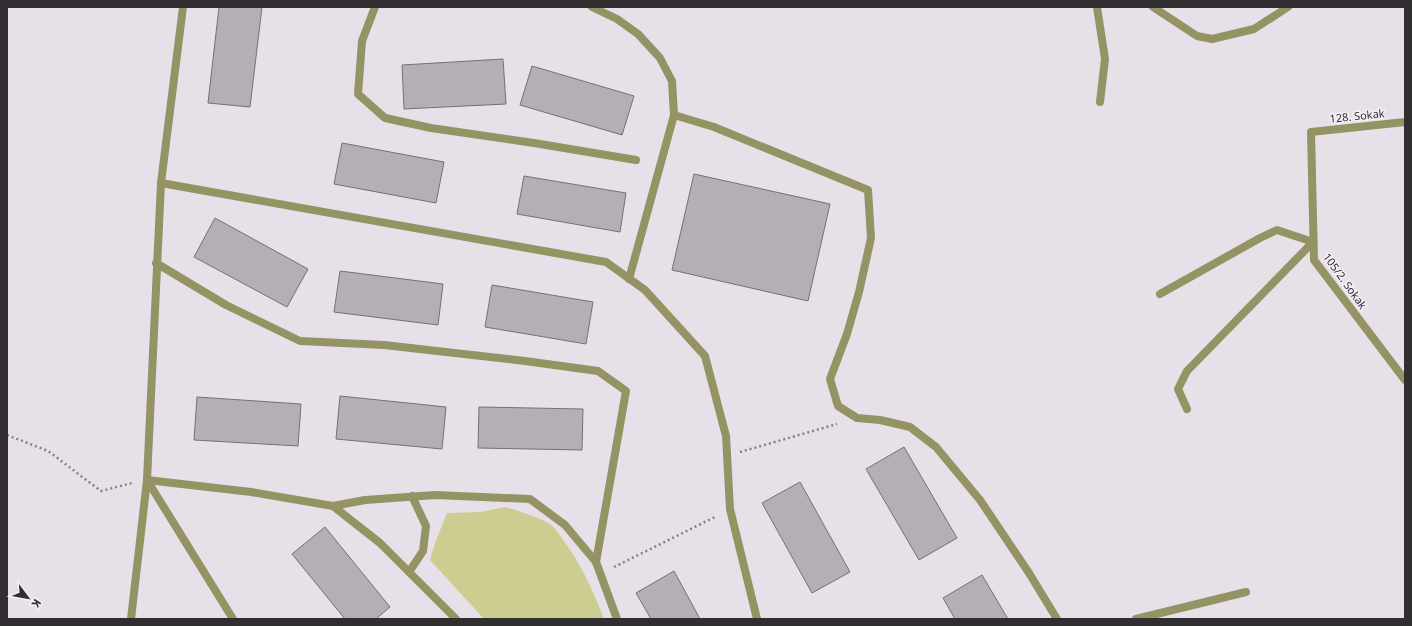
<svg xmlns="http://www.w3.org/2000/svg" width="1412" height="626" font-family="'Noto Sans',sans-serif">
	<style>
		.green { fill: #cccd90 }
		.building { fill: #b6aeb5; stroke: #766f76 }
		.lines { fill: none; stroke-linecap: round; stroke-linejoin: round }
		.path { stroke: #857f85; stroke-width: 2.5; stroke-dasharray: 2 3; stroke-linecap: butt }
		.service { stroke: #939364; stroke-width: 8 }
		.minor { stroke: #939364; stroke-width: 8 }
		.labels { text-anchor: middle; stroke-width: 3.5; stroke-linejoin: round; paint-order: stroke }
		.street-label { font-size: 11px; fill: #312e31; stroke: #f5edf5 }
	</style>
	<rect width="100%" height="100%" fill="#e8e0e8"/>
	<path class="green" d="M505,507c14,4 34,10 46,18 4,3 7,8 10,12 19,25 32,53 43,82h-120l-54,-59 5,-17 12,-30 33,-1z"/>
	<g class="building">
		<path d="M219,7h43l-12,100 -42,-4z"/>
		<path d="M503,59l3,45 -102,5 -2,-44z"/>
		<path d="M532,66l102,30 -12,39 -102,-30z"/>
		<path d="M342,143l102,19 -8,41 -102,-19z"/>
		<path d="M694,174l136,30 -22,97 -136,-31z"/>
		<path d="M524,176l102,17 -6,39 -103,-18z"/>
		<path d="M215,218l93,51 -21,38 -93,-50z"/>
		<path d="M340,271l103,13 -5,41 -104,-13z"/>
		<path d="M492,285l101,17 -7,42 -101,-17z"/>
		<path d="M340,396l106,11 -4,42 -106,-10z"/>
		<path d="M197,397l104,7 -3,42 -104,-6z"/>
		<path d="M479,407l104,2 -1,41 -104,-2z"/>
		<path d="M904,447l53,91 -38,22 -53,-91z"/>
		<path d="M800,482l50,90 -38,21 -50,-90z"/>
		<path d="M325,527l65,80 -14,12h-31l-53,-65z"/>
		<path d="M674,571l26,48h-49l-15,-26z"/>
		<path d="M982,575l26,44h-53l-12,-21z"/>
	</g>
	<g class="lines">
		<g class="path">
			<path d="M7,435l41,16 53,40 31,-8"/>
			<path d="M740,452l97,-28"/>
			<path d="M614,567l103,-51"/>
		</g>
		<g class="service">
			<path d="M1160,294l100,-56 17,-8 36,12 -126,129 -9,18 9,20"/>
			<path d="M1136,619l110,-27"/>
		</g>
		<g class="minor">
			<path d="M375,7l-13,34 -4,53 27,24 46,10 103,15 102,17"/>
			<path d="M592,7l25,12 21,15 22,24 12,23 2,34 -45,164"/>
			<path d="M1097,7l8,52 -5,43"/>
			<path d="M1153,7l44,29 15,3 42,-10 34,-22"/>
			<path d="M674,115l40,12 154,63 3,48 -12,54 -12,42 -17,45 8,27 19,12 23,2 30,7 26,20 44,53 49,73 28,46"/>
			<path d="M1405,122l-94,10 3,128 91,120"/>
			<path d="M161,183l445,79 39,28 60,66 21,80 4,73 27,110"/>
			<path d="M156,263l70,42 74,36 84,4 141,16 73,10 28,20 -30,171 21,57"/>
			<path d="M147,480l104,12 82,14 47,37 76,76"/>
			<path d="M147,480l86,139"/>
			<path d="M333,506l32,-6 70,-5 95,4 35,26 31,37"/>
			<path d="M409,572l14,-21 3,-25 -14,-30"/>
			<path d="M131,619l16,-139 14,-297 22,-176"/>
		</g>
	</g>
	<g class="labels">
		<g class="street-label">
			<text transform="translate(1357 116) rotate(-6)" y="4">128. Sokak</text>
			<text transform="translate(1345 281) rotate(54)" y="4">105/2. Sokak</text>
		</g>
	</g>
	<rect width="1412" height="626" fill="none" stroke="#312e31" stroke-width="16"/>
	<g transform="translate(28 598) rotate(122)" stroke="#f5edf5" stroke-width="3" paint-order="stroke">
	<path d="M0-3L7 15L0 10L-7 15Z" fill="#312e31"/>
	<text y="-6" font-size="11" font-weight="bold" text-anchor="middle" fill="#312e31">K</text>
	</g>
</svg>
